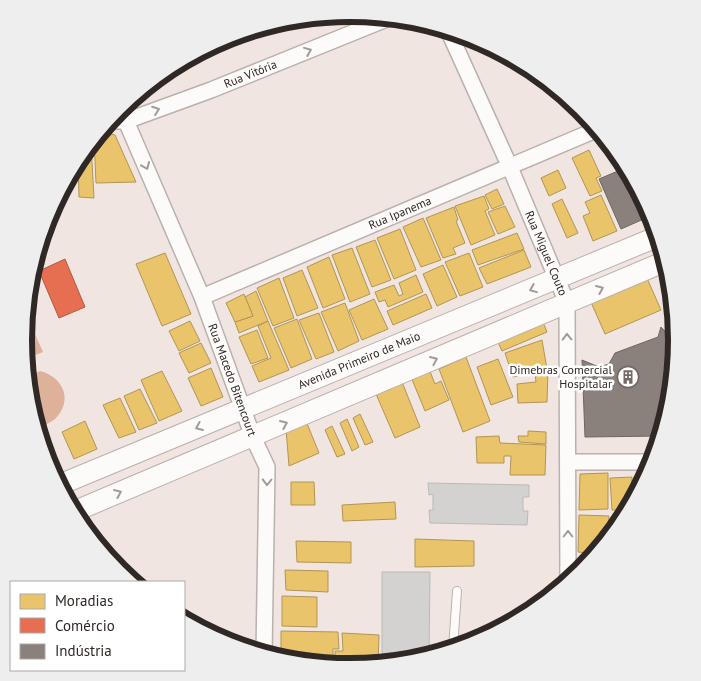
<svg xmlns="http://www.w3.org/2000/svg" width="701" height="681" font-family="'PT Sans',sans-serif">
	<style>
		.water { fill: #deb19b }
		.homes { fill: #e9c46a; stroke: #b19555 }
		.shops { fill: #e76f51; stroke: #b05a44 }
		.industry { fill: #8a817c; stroke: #6f6662 }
		.building { fill: #d3d2d1; stroke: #bbbab9 }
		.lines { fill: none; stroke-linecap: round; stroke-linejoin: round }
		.service-casing { stroke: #bab1ad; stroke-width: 10 }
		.minor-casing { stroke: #bab1ad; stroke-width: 18 }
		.tertiary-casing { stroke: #bab1ad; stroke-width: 22 }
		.service { stroke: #fdfbfa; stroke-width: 8 }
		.minor { stroke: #fdfbfa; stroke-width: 15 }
		.tertiary { stroke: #fdfbfa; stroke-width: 20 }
		.oneway { stroke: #a09c9a }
		.labels { text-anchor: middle; stroke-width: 5; stroke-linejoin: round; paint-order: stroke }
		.street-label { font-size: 12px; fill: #2f2825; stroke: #fff }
		.poi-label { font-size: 12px; fill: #2f2825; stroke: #fff; text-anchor: end }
		.rim { fill: none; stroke: #2f2825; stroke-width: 6 }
	</style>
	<rect width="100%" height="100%" fill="#f0e5e0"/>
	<g class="water">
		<path d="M26,314l17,38 -17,7 -2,-19z"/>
		<path d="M40,371c23,6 34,29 15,48 -5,4 -12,7 -18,9 -5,-16 -13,-35 -7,-52z"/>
	</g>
	<g class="homes">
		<path d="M101,132l14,3 21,47 -40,1 -2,-43z"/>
		<path d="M91,144l3,54 -15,-1 -1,-36z"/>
		<path d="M589,150l12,26 -5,2 6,13 -12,5 -18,-38z"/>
		<path d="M558,170l8,18 -17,8 -8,-18z"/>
		<path d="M497,189l7,15 -12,5 -7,-14z"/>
		<path d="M601,195l16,36 -24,10 -10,-25 7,-3 -5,-11z"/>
		<path d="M484,196l5,13 -4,2 10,24 -24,10 -16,-39z"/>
		<path d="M562,199l16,34 -11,5 -15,-34z"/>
		<path d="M505,206l10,21 -17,7 -10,-22z"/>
		<path d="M454,207l4,13 -2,1 9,22 -12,5 3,6 -13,4 -17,-40z"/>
		<path d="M423,218l18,42 -20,7 -18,-40z"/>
		<path d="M400,229l16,41 -22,9 -17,-41z"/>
		<path d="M517,233l7,16 -46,16 -6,-15z"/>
		<path d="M375,240l16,40 -19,7 -16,-40z"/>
		<path d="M352,248l18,46 -20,8 -18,-47z"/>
		<path d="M524,250l7,17 -44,17 -8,-16z"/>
		<path d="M165,253l26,61 -29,12 -26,-62z"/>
		<path d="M469,253l14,34 -23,9 -15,-34z"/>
		<path d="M329,257l16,42 -22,9 -16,-41z"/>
		<path d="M443,265l14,32 -20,9 -14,-32z"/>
		<path d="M302,270l16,38 -21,8 -14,-38z"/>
		<path d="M416,275l7,17 -35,15 -3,-7 -6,2 -4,-10 19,-7 5,11 4,-2 -4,-11z"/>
		<path d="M646,276l15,34 -56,24 -15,-34z"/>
		<path d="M279,278l15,40 -21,8 -16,-38z"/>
		<path d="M256,291l12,30 -29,12 -4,-11 18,-6 -8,-19z"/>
		<path d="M244,294l9,22 -18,6 -9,-19z"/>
		<path d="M426,294l6,14 -39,17 -6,-14z"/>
		<path d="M374,299l14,30 -26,11 -13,-30z"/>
		<path d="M345,303l14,38 -21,10 -17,-39z"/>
		<path d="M319,313l15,39 -18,7 -17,-39z"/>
		<path d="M297,319l15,40 -21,9 -17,-40z"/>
		<path d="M190,321l10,20 -21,10 -10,-20z"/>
		<path d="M268,321l21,49 -30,12 -7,-16 19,-8 -13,-32z"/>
		<path d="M543,322l4,10 -45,19 -5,-11z"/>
		<path d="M257,330l11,28 -17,6 -12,-27z"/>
		<path d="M542,340l5,29 -34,8 -8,-24z"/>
		<path d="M201,343l10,20 -22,10 -10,-20z"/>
		<path d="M466,357l24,64 -27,11 -24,-63z"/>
		<path d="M498,359l15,38 -22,8 -14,-38z"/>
		<path d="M211,368l12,29 -22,9 -13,-28z"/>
		<path d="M429,369l6,15 6,-3 8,19 -24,11 -14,-34z"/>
		<path d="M162,371l20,40 -23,10 -18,-41z"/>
		<path d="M548,371l-1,31 -29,1 -1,-19 19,-2 -1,-8z"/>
		<path d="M402,382l18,45 -25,11 -19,-44z"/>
		<path d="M140,389l17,34 -18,7 -15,-34z"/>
		<path d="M667,390h5l-5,28z"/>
		<path d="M120,398l16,34 -17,6 -16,-33z"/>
		<path d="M360,414l13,28 -8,3 -12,-27z"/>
		<path d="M347,419l12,28 -7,4 -12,-28z"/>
		<path d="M85,421l12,28 -23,10 -12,-27z"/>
		<path d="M306,421l13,32 -30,13 -3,-37z"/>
		<path d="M332,426l13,28 -8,3 -12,-27z"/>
		<path d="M528,431l18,1v12l-27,-2 -1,-6h10z"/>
		<path d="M499,436l1,7 46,2 -1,30h-35l1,-19h-7v7h-27l-1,-26z"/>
		<path d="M608,473v36l-29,1 1,-36z"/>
		<path d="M632,477v27l-3,6h-17l-2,-32z"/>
		<path d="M635,478l10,1 -9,17z"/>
		<path d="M291,482h23l1,23h-24z"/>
		<path d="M395,502l1,17 -53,2 -1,-16z"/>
		<path d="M579,515l30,1 -2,24 -11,14 -18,-2z"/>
		<path d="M612,521l10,1 -11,13z"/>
		<path d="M415,539l59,2v25l-59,1z"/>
		<path d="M296,541l55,1v21l-54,-1z"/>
		<path d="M285,570l43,1v21l-42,-2z"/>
		<path d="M282,596l35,1v30l-35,-1z"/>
		<path d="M281,631l57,1 1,17h-6v11l-52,-1z"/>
		<path d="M342,633l37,2 -1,30 -43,-1v-13h8z"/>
		<path d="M384,657l27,2v2l-27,3z"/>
	</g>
	<path class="shops" d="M65,259l20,48 -26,11 -20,-47z"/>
	<g class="industry">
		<path d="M625,168l21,50 -25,11 -22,-50z"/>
		<path d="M661,327l16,17 -4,42 -8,1 -1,41 -3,8 -76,1 -3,-77 17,7 10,-3 6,-11 43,-16z"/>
	</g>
	<g class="building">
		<path d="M428,483l101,2v12h-6v14h5l-1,14 -97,-2 -1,-13h4v-16l-4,1z"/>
		<path d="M382,572h48l-1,83 -47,-1z"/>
	</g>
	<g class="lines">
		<g class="service-casing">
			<path id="service" d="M453,649l4,-58"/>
		</g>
		<g class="minor-casing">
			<g id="minor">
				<path id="s1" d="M448,30l61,135 58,138 1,280"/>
				<path id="s2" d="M110,121h16l85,-31 178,-72"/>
				<path id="s3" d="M126,121l76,176 51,140 14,30 -3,187"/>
				<path id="s4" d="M202,297l396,-168"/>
				<path d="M569,462h84"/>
				<path d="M568,568h17"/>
			</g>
		</g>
		<g class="tertiary-casing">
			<g id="tertiary">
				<path id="s5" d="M59,485l600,-249"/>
				<path d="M73,512l593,-251"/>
			</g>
		</g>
		<use href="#service" class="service"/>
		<use href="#minor" class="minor"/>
		<use href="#tertiary" class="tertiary"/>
	</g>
	<defs><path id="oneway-chevron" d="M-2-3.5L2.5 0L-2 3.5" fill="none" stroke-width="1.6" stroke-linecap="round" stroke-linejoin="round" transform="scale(1.25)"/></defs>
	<g class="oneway">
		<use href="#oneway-chevron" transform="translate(308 51) rotate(-22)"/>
		<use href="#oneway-chevron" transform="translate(156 110) rotate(-20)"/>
		<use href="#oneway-chevron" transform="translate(146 166) rotate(67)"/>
		<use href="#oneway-chevron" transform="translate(533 289) rotate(158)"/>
		<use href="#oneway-chevron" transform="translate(600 289) rotate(-23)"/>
		<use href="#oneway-chevron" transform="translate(567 337) rotate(-91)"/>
		<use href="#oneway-chevron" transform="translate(434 360) rotate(-23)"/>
		<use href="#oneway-chevron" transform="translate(284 424) rotate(-23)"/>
		<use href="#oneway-chevron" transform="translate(199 427) rotate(157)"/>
		<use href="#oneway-chevron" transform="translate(267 482) rotate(91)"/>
		<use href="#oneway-chevron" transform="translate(118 493) rotate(-23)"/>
		<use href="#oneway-chevron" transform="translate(568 534) rotate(-90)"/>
	</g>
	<defs>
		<g id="building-ring" transform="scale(1.125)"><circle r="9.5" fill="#fff" stroke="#736a66" stroke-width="1.5"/><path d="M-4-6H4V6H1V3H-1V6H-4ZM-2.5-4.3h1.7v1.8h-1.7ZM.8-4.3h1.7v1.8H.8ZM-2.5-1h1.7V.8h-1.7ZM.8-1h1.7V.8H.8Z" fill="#736a66"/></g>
	</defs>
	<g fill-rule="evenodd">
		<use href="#building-ring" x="628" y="377"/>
	</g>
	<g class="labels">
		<g class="street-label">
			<text dy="4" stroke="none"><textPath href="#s2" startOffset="149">Rua Vitória</textPath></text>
			<text dy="4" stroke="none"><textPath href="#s4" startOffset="215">Rua Ipanema</textPath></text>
			<text dy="4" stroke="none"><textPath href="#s1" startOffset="244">Rua Miguel Couto</textPath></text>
			<text dy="4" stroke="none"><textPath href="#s5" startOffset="325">Avenida Primeiro de Maio</textPath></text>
			<text dy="4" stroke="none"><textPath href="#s3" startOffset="280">Rua Macedo Bitencourt</textPath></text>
		</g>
		<g class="poi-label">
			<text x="612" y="374">Dimebras Comercial<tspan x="612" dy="14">Hospitalar</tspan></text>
		</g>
	</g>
	<path d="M0 0H701V681H0ZM32 340a318 318 0 1 1 636 0a318 318 0 1 1-636 0Z" fill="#eee" fill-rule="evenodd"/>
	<path class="rim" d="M32 340a318 318 0 1 1 636 0a318 318 0 1 1-636 0Z"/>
	<rect x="10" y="581" width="175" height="90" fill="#ffffff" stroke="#aca9a8"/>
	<rect x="20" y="594" width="25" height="15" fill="#e9c46a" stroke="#aca9a8"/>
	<text x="55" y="606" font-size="15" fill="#2f2825">Moradias</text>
	<rect x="20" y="618" width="25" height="15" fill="#e76f51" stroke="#aca9a8"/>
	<text x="55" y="631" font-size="15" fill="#2f2825">Comércio</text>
	<rect x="20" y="644" width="25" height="15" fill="#8a817c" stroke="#aca9a8"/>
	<text x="55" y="656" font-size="15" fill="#2f2825">Indústria</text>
</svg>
